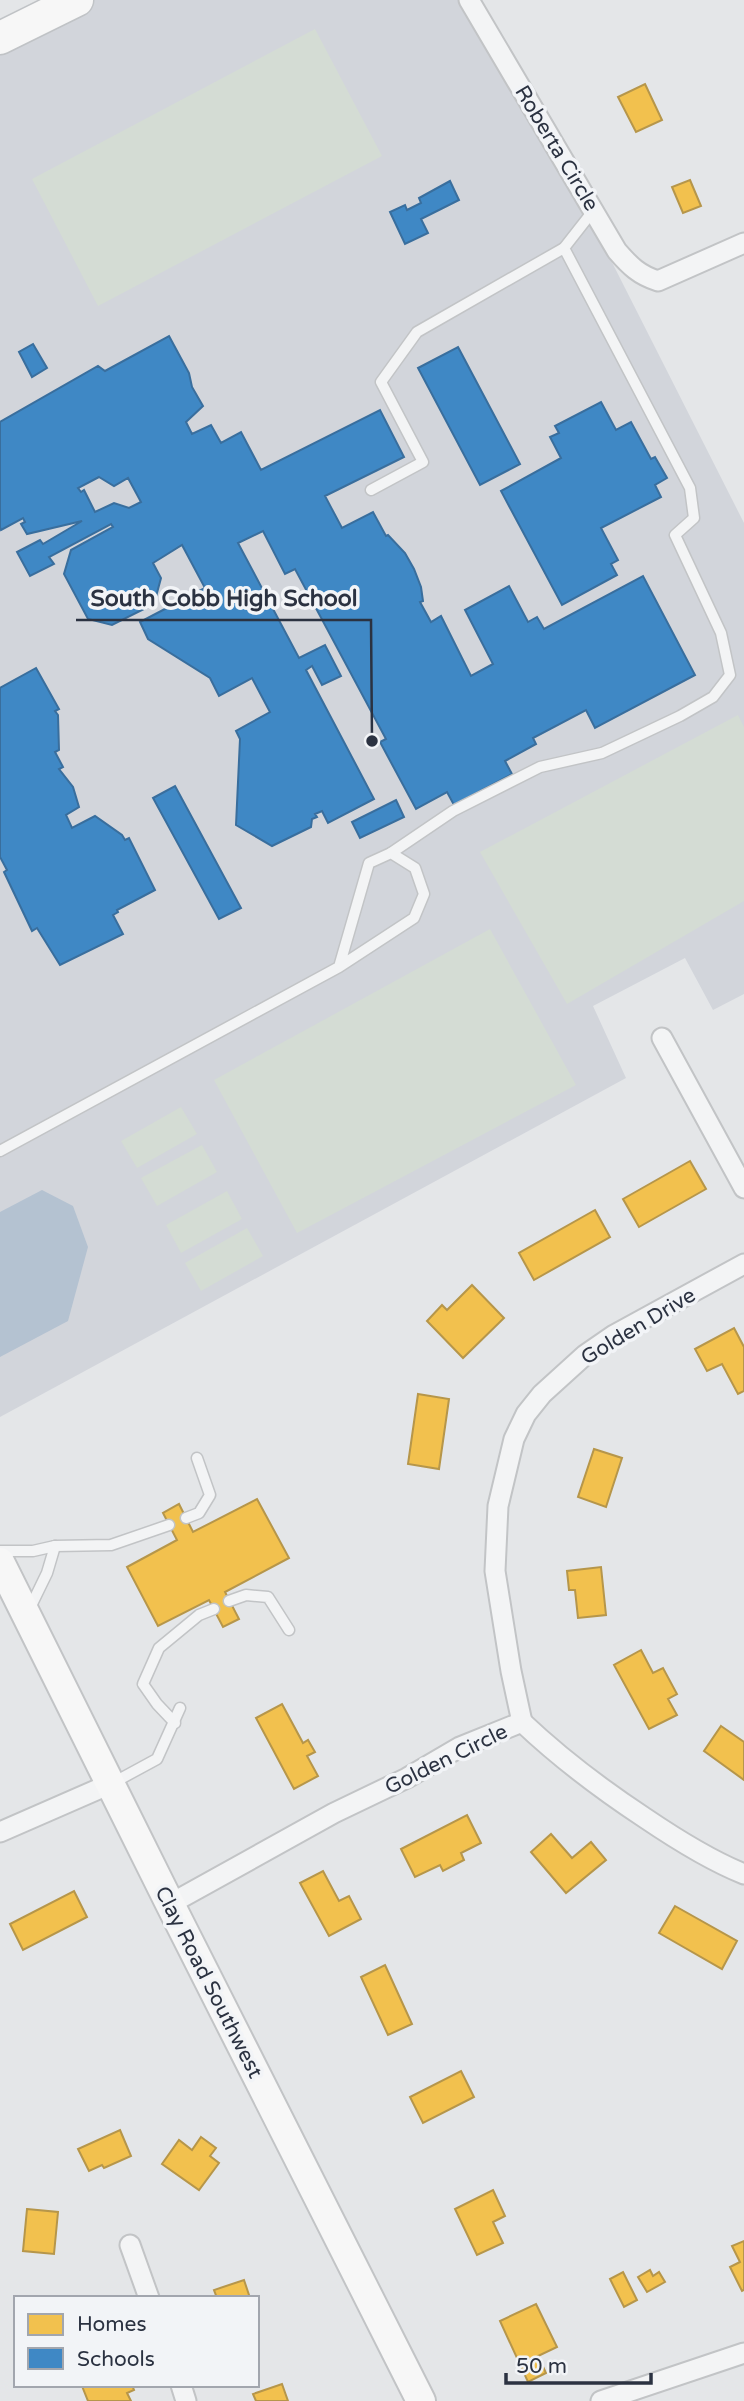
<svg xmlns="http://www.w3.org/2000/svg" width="744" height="2401" font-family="'Varela Round',sans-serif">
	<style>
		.built { fill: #d2d5db }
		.green { fill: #d4dcd4 }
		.water { fill: #b4c2d1 }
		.homes { fill: #f2c14e; stroke: #b6964a; stroke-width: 2 }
		.schools { fill: #3f88c5; stroke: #396e9d; stroke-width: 2; fill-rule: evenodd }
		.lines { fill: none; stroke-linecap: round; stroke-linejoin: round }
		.lane-casing { stroke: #c2c4c6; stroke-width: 13 }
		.street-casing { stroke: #c2c4c6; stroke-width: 23 }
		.secondary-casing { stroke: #c2c4c6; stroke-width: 32 }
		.primary-casing { stroke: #c0c3c6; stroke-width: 35 }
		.lane { stroke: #f3f4f5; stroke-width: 10 }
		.street { stroke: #f3f4f5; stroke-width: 19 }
		.secondary { stroke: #f7f7f7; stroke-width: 28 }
		.primary { stroke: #f7f7f7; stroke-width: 32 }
		.labels { text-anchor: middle; stroke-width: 7; stroke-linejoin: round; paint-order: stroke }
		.street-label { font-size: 21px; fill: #2b3241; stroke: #f2f4f7 }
		.leader { fill: none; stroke: #2b3241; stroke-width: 2.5 }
		.callout-dot { fill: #2b3241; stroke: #f2f4f7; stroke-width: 2.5 }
		.callout-label { font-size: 23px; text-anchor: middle; font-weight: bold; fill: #2b3241; stroke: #f2f4f7; stroke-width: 7; stroke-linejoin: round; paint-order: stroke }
	</style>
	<rect width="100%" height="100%" fill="#e4e6e8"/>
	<path class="built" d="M50,0h425l30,51 239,472v471l-31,16 -28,-52 -92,48 33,72 -626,339v-1396z"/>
	<g class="green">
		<path d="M315,29l67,127 -284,150 -66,-127z"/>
		<path d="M738,715l6,12v174l-177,103 -87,-152z"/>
		<path d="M490,929l86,156 -279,148 -83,-153z"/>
		<path d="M181,1107l16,27 -60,34 -16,-27z"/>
		<path d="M202,1145l15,27 -60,34 -16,-28z"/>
		<path d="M227,1191l15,28 -61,34 -15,-28z"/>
		<path d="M247,1228l16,28 -62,35 -16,-28z"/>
	</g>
	<path class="water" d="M42,1190l31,16 15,41 -20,74 -68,36v-145z"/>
	<g class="homes">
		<path d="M645,84l17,36 -26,12 -18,-35z"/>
		<path d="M690,180l11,26 -18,7 -11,-26z"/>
		<path d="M690,1161l16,28 -67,38 -16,-28z"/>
		<path d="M595,1210l15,27 -76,43 -15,-27z"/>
		<path d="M472,1285l32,33 -41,40 -36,-37 15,-16 5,5z"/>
		<path d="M734,1328l10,19v44l-6,3 -16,-30 -15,7 -12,-22z"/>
		<path d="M418,1394l31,5 -10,70 -31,-5z"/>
		<path d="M594,1449l28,9 -16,49 -28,-10z"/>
		<path d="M257,1499l32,59 -64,34 14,27 -16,8 -14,-27 -51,26 -31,-59 50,-27 -14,-27 16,-9 14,28z"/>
		<path d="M601,1567l5,48 -28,3 -3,-28h-6l-2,-19z"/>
		<path d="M641,1650l12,23 10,-5 14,26 -9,5 9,16 -28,14 -35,-64z"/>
		<path d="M282,1704l21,39 5,-3 7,12 -8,4 11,20 -24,13 -38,-71z"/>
		<path d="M721,1726l23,16v38l-40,-29z"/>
		<path d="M467,1815l14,28 -20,10 3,7 -21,11 -3,-6 -25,12 -14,-28z"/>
		<path d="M551,1834l21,24 19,-16 15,18 -40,33 -35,-41z"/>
		<path d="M323,1871l16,30 10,-5 12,23 -32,17 -29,-53z"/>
		<path d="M74,1891l13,26 -64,33 -13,-26z"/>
		<path d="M675,1906l62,35 -15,28 -63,-36z"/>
		<path d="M385,1965l27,59 -24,11 -27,-58z"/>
		<path d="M461,2071l13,26 -51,26 -13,-26z"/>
		<path d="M120,2130l11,26 -27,12 -2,-3 -13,6 -11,-22z"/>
		<path d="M201,2137l15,11 -6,8 9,7 -20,27 -37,-26 17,-24 13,10z"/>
		<path d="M493,2190l12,26 -12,6 10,21 -26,12 -22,-46z"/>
		<path d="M27,2209l31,3 -4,42 -31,-3z"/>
		<path d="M744,2241v49l-2,1 -12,-24 10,-5 -8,-16z"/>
		<path d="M650,2270l3,6 6,-4 6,10 -18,10 -9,-15z"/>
		<path d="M623,2272l14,28 -13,7 -14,-28z"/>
		<path d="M244,2280l6,18h-33l-3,-8z"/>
		<path d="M536,2304l21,43 -19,9 8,17 -18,9 -28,-61z"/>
		<path d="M282,2384l6,17h-32l-3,-7z"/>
		<path d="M132,2385l2,5 -7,3 4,8h-43l-6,-15z"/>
	</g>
	<g class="schools">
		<path d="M450,181l9,19 -38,19 7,14 -23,11 -15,-32 15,-7 2,5 14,-7 -2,-5z"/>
		<path d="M169,336l20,37 3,14 11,19 -17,16 6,12 19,-9 10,18 20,-11 20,38 119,-60 24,47 -79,39 17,32 31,-16 13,24 2,-1 17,18 9,16 7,18 2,14 -3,1 11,20 10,-6 30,60 22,-12 -28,-54 44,-24 19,36 9,-5 7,12 99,-53 52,99 -100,53 -9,-18 -53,28 3,6 -31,17 7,13 -58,31 -7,-13 -31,17 -36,-67 6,-3 -91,-170 -10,5 -22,-43 -25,12 61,115 26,-13 16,31 -19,9 -10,-19 -6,4 68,129 -46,24 -6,-12 -7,3 2,3 -5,2 -1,8 -39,19 -36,-21 4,-86 -4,-8 34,-19 -18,-34 -33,18 -9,-18 -62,-39 -8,-17 65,-34 -23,-43 -29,18 8,15 -7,26 -42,21 -24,-6 -24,-45 7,-24 42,-23 -2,-3 -62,33 5,7 -24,12 -13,-24 23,-12 3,4 39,-23 -55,13 -6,-10 4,-2 -2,-4 -22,12 -1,-3v-105l98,-56 7,5zM99,477l15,9 14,-8 13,24 -12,6 -15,-5 -19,9 -11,-22 -3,2 -3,-4z"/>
		<path d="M33,344l14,24 -15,9 -13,-25z"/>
		<path d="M458,347l62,117 -40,21 -62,-117z"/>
		<path d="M601,402l15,28 15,-8 20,37 4,-2 12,21 -12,7 6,12 -60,31 17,32 -7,4 6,11 -55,30 -61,-114 60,-33 -11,-21 9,-4 -4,-7z"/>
		<path d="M36,668l23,41 -4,2 3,4 1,35 -4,2 8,15 -4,2 14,18 6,20 -13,8 6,13 23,-12 27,19 3,5 4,-2 26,52 -38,20 1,2 -5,3 10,19 -63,31 -23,-37 -5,3 -28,-59 3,-2 -7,-13v-169z"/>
		<path d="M175,786l66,122 -22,11 -66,-121z"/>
		<path d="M396,800l8,17 -44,21 -8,-16z"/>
	</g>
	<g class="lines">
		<g class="lane-casing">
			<g id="lane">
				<path d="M371,490l52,-28 -42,-80 36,-50 147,-84"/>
				<path d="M391,853l62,-42 87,-44 62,-14 78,-37 33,-19 17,-22 -9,-42 -46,-98 19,-17 -4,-30 -126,-240 29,-37"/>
				<path d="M0,1151l339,-184 75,-49 10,-24 -9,-26 -24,-15 -22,10 -30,104"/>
				<path d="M186,1518l13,-5 11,-18 -13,-37"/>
				<path d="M0,1551h33l22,-5 56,-1 58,-20"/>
				<path d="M229,1601l17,-6 22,2 21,33"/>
				<path d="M29,1610l18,-37 8,-27"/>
				<path d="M175,1723l-18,-19 -14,-20 16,-36 40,-33 15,-6"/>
				<path d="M111,1784l46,-25 23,-51"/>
			</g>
		</g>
		<g class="street-casing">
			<g id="street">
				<path d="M469,0l148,251c13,15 22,24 41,30l86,-38"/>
				<path d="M662,1038l82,150"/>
				<path d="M522,1722l-11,-51 -16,-100 3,-65 16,-67 12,-25 16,-20 43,-39 29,-20 130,-71"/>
				<path d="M522,1722c39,37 79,67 123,96 31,21 64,42 99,56"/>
				<path d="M0,1832l110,-48"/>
				<path d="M170,1904l164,-91 73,-35 53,-31 62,-25"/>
				<path d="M130,2245l19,53"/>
				<path d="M181,2385l5,16"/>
				<path d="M601,2401l143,-48"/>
			</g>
		</g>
		<g class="secondary-casing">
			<path id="secondary" d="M0,1562l170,342 251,497"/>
		</g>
		<g class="primary-casing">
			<path id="primary" d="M0,38l77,-38"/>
		</g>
		<use href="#lane" class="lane"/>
		<use href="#street" class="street"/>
		<use href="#secondary" class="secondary"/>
		<use href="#primary" class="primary"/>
	</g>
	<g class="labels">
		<g class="street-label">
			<text transform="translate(557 148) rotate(59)" y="7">Roberta Circle</text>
			<text transform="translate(638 1326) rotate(-31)" y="7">Golden Drive</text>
			<text transform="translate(446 1759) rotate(-26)" y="7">Golden Circle</text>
			<text transform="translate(209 1982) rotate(63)" y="7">Clay Road Southwest</text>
		</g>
	</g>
	<path class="leader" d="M372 741L371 620H76"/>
	<circle class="callout-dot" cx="372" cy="741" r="7"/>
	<g class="callout-label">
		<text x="224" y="606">South Cobb High School</text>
	</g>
	<rect x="14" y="2296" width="245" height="91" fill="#f2f4f7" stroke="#a2a6ae" stroke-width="2"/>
	<rect x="28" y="2314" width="35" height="21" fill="#f2c14e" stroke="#a2a6ae" stroke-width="2"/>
	<text x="77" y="2331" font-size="21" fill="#2b3241">Homes</text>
	<rect x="28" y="2348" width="35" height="21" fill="#3f88c5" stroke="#a2a6ae" stroke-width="2"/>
	<text x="77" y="2366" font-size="21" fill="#2b3241">Schools</text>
	<path d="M506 2373v10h145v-10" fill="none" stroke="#2b3241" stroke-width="3.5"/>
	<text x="516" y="2373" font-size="21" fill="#2b3241" stroke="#f2f4f7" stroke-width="5" paint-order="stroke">50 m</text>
</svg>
